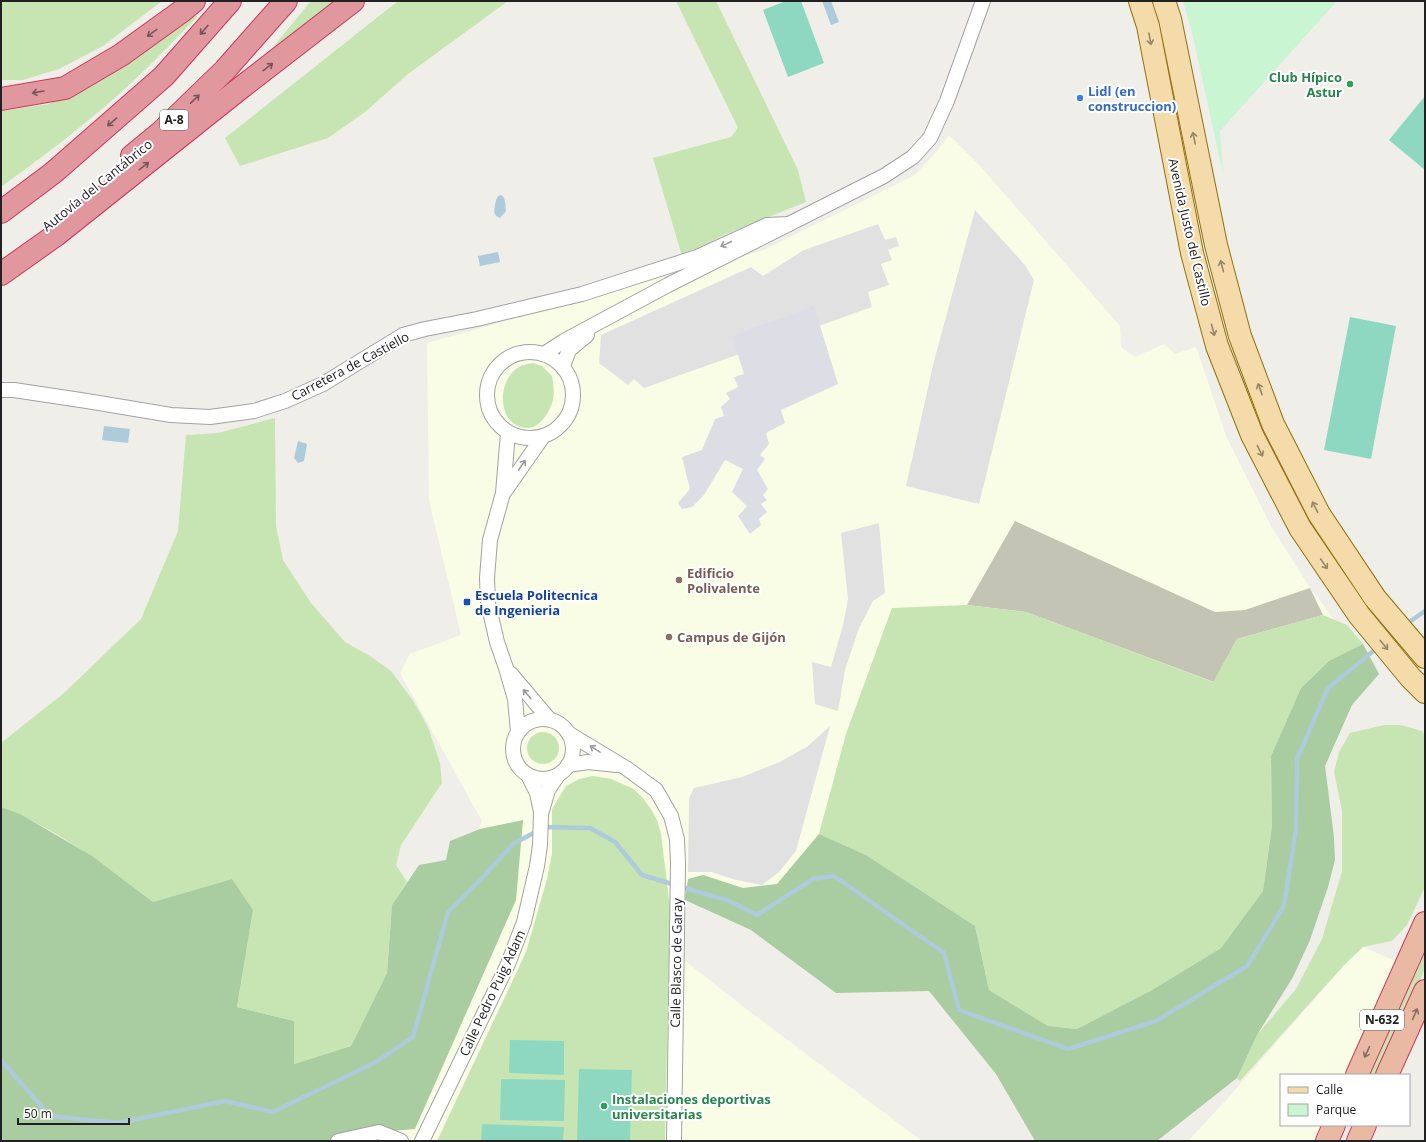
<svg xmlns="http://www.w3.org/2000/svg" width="1426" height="1142" font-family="'Open Sans',sans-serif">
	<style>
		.education { fill: #fafde5 }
		.construction { fill: #c3c4b4 }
		.grass { fill: #c7e5b3 }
		.forest { fill: #a9cca1 }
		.park { fill: #caf5d2 }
		.pitch { fill: #8ed8c2 }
		.parking { fill: #e1e1e1 }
		.plaza { fill: #dddde6 }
		.water { fill: #adcbda }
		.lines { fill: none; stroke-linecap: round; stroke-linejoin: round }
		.stream { stroke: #adcbda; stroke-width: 4.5 }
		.minor-casing { stroke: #a2a2a2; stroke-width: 16 }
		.primary-casing { stroke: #90720d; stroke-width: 24 }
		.trunk-casing { stroke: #cc375c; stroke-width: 24 }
		.motorway-casing { stroke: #cc375c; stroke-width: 24 }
		.minor { stroke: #fff; stroke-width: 14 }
		.primary { stroke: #f4dba9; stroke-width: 22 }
		.trunk { stroke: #eab9a4; stroke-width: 22 }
		.motorway { stroke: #e0979e; stroke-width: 22 }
		.oneway { stroke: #775659 }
		.oneway2 { stroke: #95876c }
		.oneway3 { stroke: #9b9b9b }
		.oneway4 { stroke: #866d62 }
		.leisure-dot { fill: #2e9e5b; stroke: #fff; stroke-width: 1.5 }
		.shop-dot { fill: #3f7fe0; stroke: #fff; stroke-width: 1.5 }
		.education-dot { fill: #8d6e63; stroke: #fff; stroke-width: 1.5 }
		.transit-dot { fill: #1a4fb4; stroke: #fff; stroke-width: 1.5 }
		.labels { text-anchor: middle; stroke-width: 4; stroke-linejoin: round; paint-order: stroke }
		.shield { fill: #fff; stroke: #646464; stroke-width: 1 }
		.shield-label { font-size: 12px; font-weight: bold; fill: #212121 }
		.leisure-label { font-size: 13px; font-weight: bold; fill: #27864d; stroke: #fff; text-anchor: end }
		.shop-label { font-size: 13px; font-weight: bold; fill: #366cbe; stroke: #fff; text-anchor: start }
		.street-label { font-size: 13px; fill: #212121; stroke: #fff }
		.education-label { font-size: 13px; font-weight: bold; fill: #785e54; stroke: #fff; text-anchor: start }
		.transit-label { font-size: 13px; font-weight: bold; fill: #164399; stroke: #fff; text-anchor: start }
	</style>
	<rect width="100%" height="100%" fill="#f0eee8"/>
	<g class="education">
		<path d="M949,135l31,31 140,160 1,21 14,10 29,-13 11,10 21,-7 30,89 45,90 39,62 46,60 -52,-28 -67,19 -23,43 -188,-70 -134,-4 -46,126 -27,100 -9,29 -43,49 -80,-26 -3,74 61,48 177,133h-844l134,-26 30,-136 212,-84 28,-74 -82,-148 10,-19 51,-19 -32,-135 -2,-157 337,-93 151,-75 23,-25z"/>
		<path d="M1363,947l44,19 -50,109h-76v50h53l-7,16h-139l40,-43 117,-134z"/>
	</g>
	<path class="construction" d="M1015,521l200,91 30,-2 65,-22 13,27 -86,24 -23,43 -188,-70 -59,-7z"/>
	<g class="grass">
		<path d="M1,1h161l-59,45 -44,23 -36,11h-22z"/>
		<path d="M311,1h28l-84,68z"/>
		<path d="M398,1h110l-100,73 -43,38 -37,26 -88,28 -15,-28z"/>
		<path d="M676,1h40l82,169 8,32 -80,32 -44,22 -29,-98 78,-21 7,-9z"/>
		<path d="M198,16c-29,30 -58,60 -89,87 -35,30 -71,57 -108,84v-76l48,-7 38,-18 102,-69z"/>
		<path d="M533,363l9,3 10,10c3,18 3,26 -7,41 -5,6 -10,11 -17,11 -30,0 -32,-44 -12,-59 5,-4 11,-5 17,-6z"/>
		<path d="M275,418l1,108 7,34 28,43 34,39 25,14 21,15 23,31 14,25 12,36 2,20 -41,62 -5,20 11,17 -15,23 -5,68 -36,73 -57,18v-43l-57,-14 16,-97 -21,-31 -79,23c-47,-36 -97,-74 -152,-95v-64l63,-50 77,-74 37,-88 8,-96 32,-2z"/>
		<path d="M967,605l59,7 187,70 24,-43 86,-24 24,10 16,19 -34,17 -28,27 -30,68 1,70 -9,65 -42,57 -69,42 -75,39 -29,-3 -59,-36 -14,-64 -109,-71 -47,-21 27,-100 46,-126z"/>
		<path d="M1384,725h17l21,6 3,4v152l-18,38 -15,16 -29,6 -18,17 -105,117 -3,-3 20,-43 39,-46 26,-50 20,-68v-60l-8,-39 5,-20 11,-19z"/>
		<circle cx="543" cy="748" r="16"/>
		<path d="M593,776l18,3 21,9 10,9 9,12 6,11 4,14 9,74 -5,233h-228l89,-189 21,-73 5,-25v-45l14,-23 13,-7z"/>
		<path d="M1425,953v16l-48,106h-7z"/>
	</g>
	<g class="forest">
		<path d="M1363,644l16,30 -27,31 -27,61 9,71 1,23 -7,27 -18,53 -17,37 -36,58 -20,43 -80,63h-122l-39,-67 -67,-83 -93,2 -85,-63 -66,-30 3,-21 15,-4 40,13 34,-4 42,-50 47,21 109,71 14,64 59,36 29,3 75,-39 69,-42 42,-57 9,-65 -1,-70 30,-68 28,-27z"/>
		<path d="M1,807l19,7 72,42 61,46 79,-23 21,31 -16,97 57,14v43l57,-18 36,-73 5,-68 27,-40 27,-5 4,-19 30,-12 43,-9 -7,80 -101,229 -36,3 -41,9h-337z"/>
	</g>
	<path class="park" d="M1183,1h154l-117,130 3,43 -30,-137z"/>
	<g class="pitch">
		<path d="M786,1h15l23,62 -36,14 -25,-67z"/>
		<path d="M1425,96v74l-36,-30z"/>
		<path d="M1350,317l46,9 -25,133 -47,-9z"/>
		<path d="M510,1040l54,1v34l-55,-2z"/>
		<path d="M579,1069l53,1 -2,71h-53z"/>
		<path d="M501,1079l64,1 -1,41 -64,-1z"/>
		<path d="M482,1124l82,3 -1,14h-82z"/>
	</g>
	<g class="parking">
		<path d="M975,210l50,55 9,15 -55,224 -73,-18 28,-125z"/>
		<path d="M878,224l7,16 11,-3 3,9 -11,4 4,10 -11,4 8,21 -21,7 4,15 -228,81 -10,-9 -6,6 -29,-22 2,-28 150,-68 12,9 41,-26z"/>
		<path d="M879,523l6,70 -12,8 -14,27 -14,42 -7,41 -23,-7 -3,-42 19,5 12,-42 5,-26 -7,-66z"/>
		<path d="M830,726l-34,125 -17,21 -17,13 -26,-5 -25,-8h-23l1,-74 5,-10 48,-11 38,-15 28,-16z"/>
	</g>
	<path class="plaza" d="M814,306l24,78 -57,26 4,13 -19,10 3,11 -9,11 5,4 -8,11 11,19 -5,6 4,5 -6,4 6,8 -8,7 2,6 -11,9 -12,-18 9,-10 -15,-14 11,-23 -18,-9 -21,35 -12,12 -10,2 -4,-6 12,-14 -8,-32 20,-7 13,-31 9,-3 -3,-9 9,-8 -4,-6 12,-6 -4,-10 10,-3 -12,-38z"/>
	<g class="water">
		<path d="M822,1h9l8,21 -8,3z"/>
		<path d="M501,195c5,3 4,10 5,16l-6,7 -4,-2 -2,-4c1,-5 1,-11 4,-16z"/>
		<path d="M498,252l2,10 -20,4 -2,-10z"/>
		<path d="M104,426l26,3 -2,14 -26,-3z"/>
		<path d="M298,441l9,3 -3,17 -6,2 -4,-5z"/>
	</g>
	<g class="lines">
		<g class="stream">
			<path d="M1405,625l20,-14"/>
			<path d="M1,1060l49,56 68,7 107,-22 48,11 103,-50 37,-25 35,-125 34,-34 31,-34 32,-17 45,1 25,14 27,33 87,26 28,14 56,-36 21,-3 110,77 15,57 109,39 88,-28 91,-55 37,-60 12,-77 1,-70 31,-71 49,-40"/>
		</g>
		<g class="minor-casing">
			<g id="minor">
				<circle cx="530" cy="395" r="43"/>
				<path d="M544,354l20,-13 104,-56 216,-109 29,-19 17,-19 17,-37 36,-100"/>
				<path d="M563,366l6,-16 18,-15"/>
				<path d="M1,390h13l73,11 84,14 39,2 44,-6 31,-10 38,-17 80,-49 22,-6 52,-10 105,-25 115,-37 70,-32 22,-1"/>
				<path d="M508,433l-5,60 -13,47 -3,38 1,25 9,39 9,26 9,31 3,33"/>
				<path d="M505,491l37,-53"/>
				<path d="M511,674l38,45"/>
				<circle cx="543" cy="749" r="30"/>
				<path d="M568,733l58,35 30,22 15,26 6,23 1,25 -4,277"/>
				<path d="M568,765l20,-3 29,3"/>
				<path d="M528,775l9,18 4,19"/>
				<path d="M338,1141l41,-9 22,9"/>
				<path d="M422,1141l86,-177 16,-42 13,-56 3,-21 1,-31 7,-24 10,-15"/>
			</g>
		</g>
		<g class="primary-casing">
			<g id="primary">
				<path d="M1140,1l8,25 44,227 25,93 35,89 48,93 59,87 51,62 15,15"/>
				<path d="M1164,1l6,18 46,226 24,91 33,88 46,90 56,84 50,59"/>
			</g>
		</g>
		<g class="trunk-casing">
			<g id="trunk">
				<path d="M1357,1075l68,-152"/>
				<path d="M1387,1075l38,-84"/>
				<path d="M1327,1141l7,-16"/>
				<path d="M1358,1141l7,-16"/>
			</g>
		</g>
		<g class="motorway-casing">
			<g id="motorway">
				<path d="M1,99l64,-11 56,-33 61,-44 12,-10"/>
				<path d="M132,156l28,-23 65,-63 61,-69"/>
				<path d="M1,212l52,-39 111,-97 66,-75"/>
				<path d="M1,274l55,-39 182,-145 115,-89"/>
			</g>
		</g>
		<use href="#minor" class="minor"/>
		<use href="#primary" class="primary"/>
		<use href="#trunk" class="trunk"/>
		<use href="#motorway" class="motorway"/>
	</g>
	<defs><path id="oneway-shaft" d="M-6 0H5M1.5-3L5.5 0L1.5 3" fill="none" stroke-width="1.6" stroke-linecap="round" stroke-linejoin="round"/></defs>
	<g class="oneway">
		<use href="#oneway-shaft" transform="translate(204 30) rotate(131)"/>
		<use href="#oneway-shaft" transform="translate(152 33) rotate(144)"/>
		<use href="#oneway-shaft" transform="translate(268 67) rotate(-38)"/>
		<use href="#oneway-shaft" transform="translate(38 92) rotate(170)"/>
		<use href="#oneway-shaft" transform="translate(195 99) rotate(-44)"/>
		<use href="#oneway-shaft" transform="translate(112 122) rotate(139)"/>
		<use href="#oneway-shaft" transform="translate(144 166) rotate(-38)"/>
	</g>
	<g class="oneway2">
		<use href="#oneway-shaft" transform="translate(1150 39) rotate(79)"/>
		<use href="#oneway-shaft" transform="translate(1194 138) rotate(-102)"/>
		<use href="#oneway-shaft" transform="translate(1222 266) rotate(-105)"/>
		<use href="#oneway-shaft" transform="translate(1213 330) rotate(75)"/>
		<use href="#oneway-shaft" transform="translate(1260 389) rotate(-110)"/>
		<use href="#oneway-shaft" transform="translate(1260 451) rotate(63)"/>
		<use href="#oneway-shaft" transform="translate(1315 507) rotate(-117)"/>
		<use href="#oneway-shaft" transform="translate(1324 564) rotate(56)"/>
		<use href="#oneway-shaft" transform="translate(1384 645) rotate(50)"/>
	</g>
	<g class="oneway3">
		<use href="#oneway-shaft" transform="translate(726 244) rotate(155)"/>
		<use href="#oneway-shaft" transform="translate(522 465) rotate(-56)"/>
		<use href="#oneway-shaft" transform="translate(527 694) rotate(-130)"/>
		<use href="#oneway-shaft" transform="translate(595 749) rotate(-148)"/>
	</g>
	<g class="oneway4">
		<use href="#oneway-shaft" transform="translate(1415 1014) rotate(-66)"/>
		<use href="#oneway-shaft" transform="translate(1367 1052) rotate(115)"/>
	</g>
	<g class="leisure-dot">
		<circle cx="1350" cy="84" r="4"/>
		<circle cx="604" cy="1106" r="4"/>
	</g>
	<circle class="shop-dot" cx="1080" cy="98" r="4"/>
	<g class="education-dot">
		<circle cx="679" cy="580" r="4"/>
		<circle cx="669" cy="637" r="4"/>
	</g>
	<rect class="transit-dot" x="463" y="598" width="8" height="8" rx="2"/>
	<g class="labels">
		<g class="shield">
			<rect x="160" y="110" width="28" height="20" rx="3"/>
			<rect x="1360" y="1010" width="44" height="20" rx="3"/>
		</g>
		<g class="shield-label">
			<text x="174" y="124">A-8</text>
			<text x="1382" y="1024">N-632</text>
		</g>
		<g class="leisure-label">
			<text x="1342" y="82">Club Hípico<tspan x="1342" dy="15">Astur</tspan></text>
			<text x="612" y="1104" text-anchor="start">Instalaciones deportivas<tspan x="612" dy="15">universitarias</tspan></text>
		</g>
		<g class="shop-label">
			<text x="1088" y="96">Lidl (en<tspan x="1088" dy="15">construccion)</tspan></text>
		</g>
		<g class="street-label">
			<text transform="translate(97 185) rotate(-39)" y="5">Autovía del Cantábrico</text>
			<text transform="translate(1190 232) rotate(77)" y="5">Avenida Justo del Castillo</text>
			<text transform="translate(350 366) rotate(-28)" y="5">Carretera de Castiello</text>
			<text transform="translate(676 963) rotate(-89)" y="5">Calle Blasco de Garay</text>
			<text transform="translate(492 993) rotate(-65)" y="5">Calle Pedro Puig Adam</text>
		</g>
		<g class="education-label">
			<text x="687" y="578">Edificio<tspan x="687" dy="15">Polivalente</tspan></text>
			<text x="677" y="642">Campus de Gijón</text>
		</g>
		<g class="transit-label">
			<text x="475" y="600">Escuela Politecnica<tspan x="475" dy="15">de Ingenieria</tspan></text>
		</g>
	</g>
	<rect width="1426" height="1142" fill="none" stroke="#212121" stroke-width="4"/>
	<rect x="1280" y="1074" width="130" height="52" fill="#ffffff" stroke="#a6a6a6"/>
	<rect x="1288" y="1087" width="20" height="6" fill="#f4dba9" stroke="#a6a6a6"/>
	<text x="1316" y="1094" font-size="12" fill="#212121">Calle</text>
	<rect x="1288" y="1104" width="20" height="12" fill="#caf5d2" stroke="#a6a6a6"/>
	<text x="1316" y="1114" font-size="12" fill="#212121">Parque</text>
	<path d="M18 1118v6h111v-6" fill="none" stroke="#212121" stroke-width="2"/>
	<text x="24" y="1118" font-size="12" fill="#212121" stroke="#ffffff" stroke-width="3" paint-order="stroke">50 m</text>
</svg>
